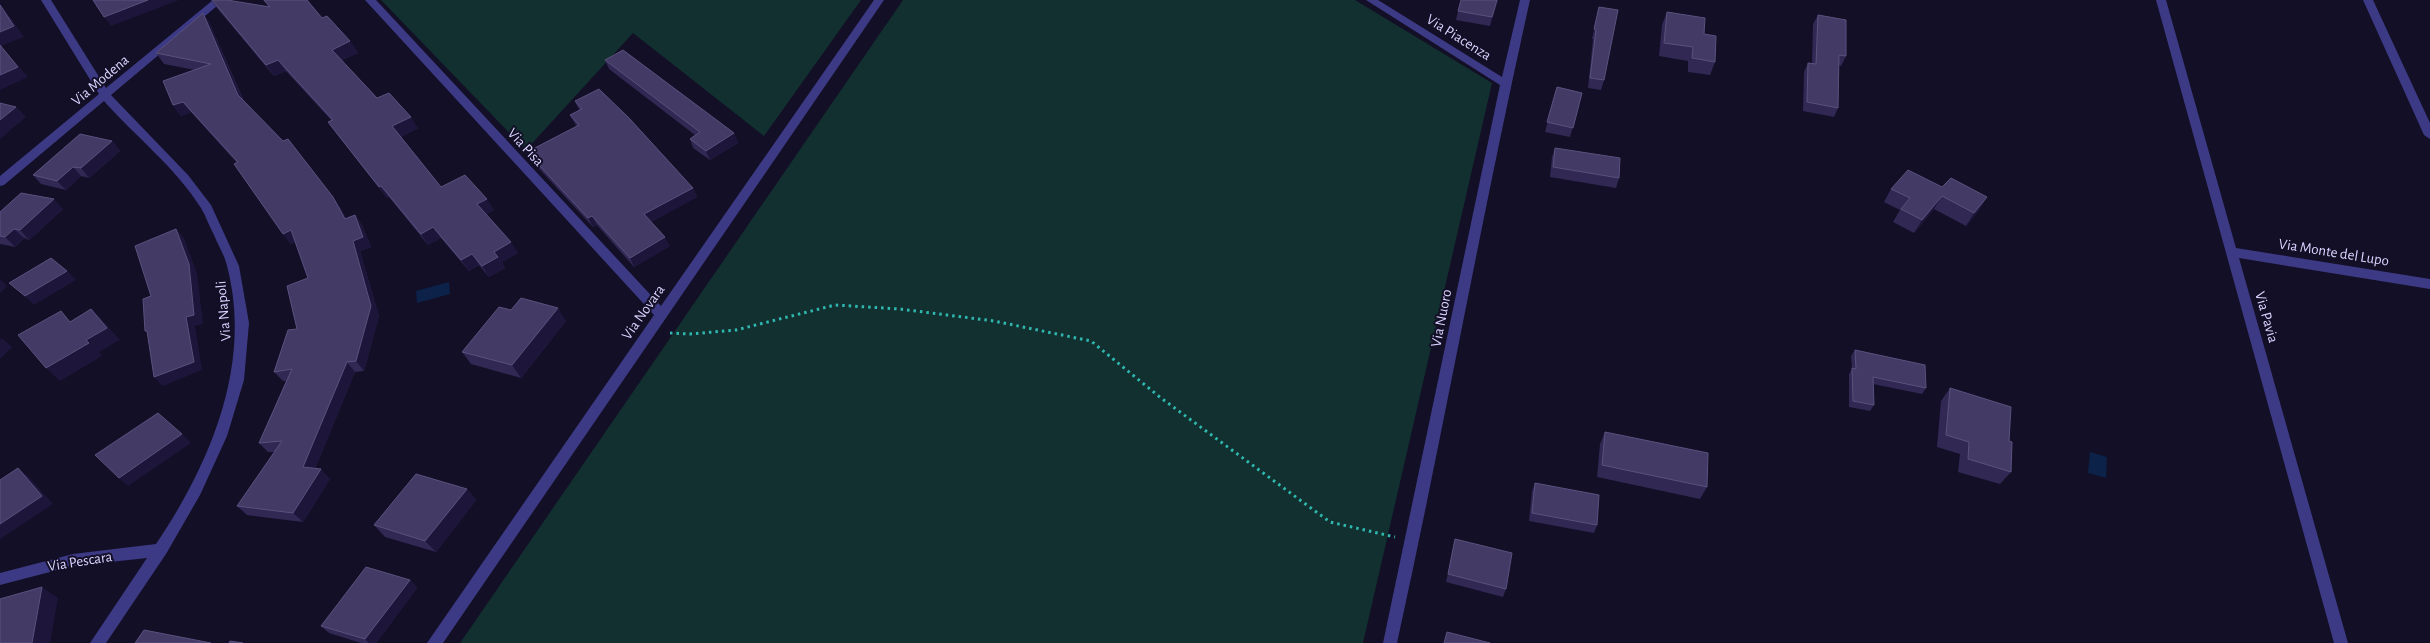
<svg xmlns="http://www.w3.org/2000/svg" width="2430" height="643" font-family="'Alegreya Sans',sans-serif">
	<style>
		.green { fill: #12302f }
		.water { fill: #0c2248 }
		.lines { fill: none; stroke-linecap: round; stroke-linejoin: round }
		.path { stroke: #2fb8b0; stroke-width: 3; stroke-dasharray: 2.5 4; stroke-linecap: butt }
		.minor { fill: #3d3a85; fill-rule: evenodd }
		.wall { fill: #312854 }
		.shaded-wall { fill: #1d163a }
		.building { fill: #433a66; stroke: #5a527e }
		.labels { text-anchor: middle; stroke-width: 4; stroke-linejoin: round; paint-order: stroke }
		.street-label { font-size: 15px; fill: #d9d4ff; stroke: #130f26 }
	</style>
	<rect width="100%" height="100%" fill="#130f26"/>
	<g class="green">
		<path d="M381,0h480l-97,136 -131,-103 -107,117z"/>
		<path d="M903,0h452l137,83 -129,560h-903z"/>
	</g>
	<g class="water">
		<path d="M449,282l1,12 -33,9 -1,-12z"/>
		<path d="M2090,452l17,5 -1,21 -18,-5z"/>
	</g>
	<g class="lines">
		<path class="path" d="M670,333l20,1 46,-4 99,-25 65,4 94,12 97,20 70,57 169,124 65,15"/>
		<g class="minor">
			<path d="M41,0h10l55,88 107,-88h11l-113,95 77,80 23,30 28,61 10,57 -5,57 -17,56 -27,59 -34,59 -60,89h-16l57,-85 -74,8 -73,19v-12l73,-19 83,-10c54,-80 97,-180 71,-278 -2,-10 -9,-21 -13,-31 -5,-9 -8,-19 -13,-27 -26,-41 -65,-71 -97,-107l-100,84 -4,1v-10l99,-82z"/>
			<path d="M365,0h11l285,306 213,-306h10l-441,643h-16l227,-328z"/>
			<path d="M1366,0h12l124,77 18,-77h10c-48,214 -86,429 -133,643h-14l117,-558z"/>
			<path d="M2156,0h10l70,248 194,31v10l-191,-31 109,385h-14z"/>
			<path d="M2363,0h10l57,123v16l-6,-4z"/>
		</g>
	</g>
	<g class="wall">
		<path d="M211,0l58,7 -6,-7h44l15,18 28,23 8,12 -16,7 35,38 41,30 -17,9 40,50 53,23 -8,4 32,39 -16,9 3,6 -16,9 -10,-12 -10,6 -28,-33 -13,7 -39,-48 -2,1 -51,-65 -8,-11 3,-2 -45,-49 -12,5 -57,-68z"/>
		<path d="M1498,0l-8,26 -34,-6 2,-9z"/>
		<path d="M1599,7l5,73 -3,10 -13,-2 5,-49h-1z"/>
		<path d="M1667,12l37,22 11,28 -5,13 -22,-3v-11l-29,-5 3,-31z"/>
		<path d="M203,13l7,11 34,77 96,106 6,11 9,-3 7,10 9,22 -11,4 19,65 -15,55 -9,1 -40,97 15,10 -27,43 -56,-7 -10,-9 38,-54h-7l-9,-9 27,-62h-3l-9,-9 23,-43 11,-51 -13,-36 -4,2 -8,-10 -46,-71 -46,-51 -10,4 -8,-11 22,-35 -31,-6 -8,-11z"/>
		<path d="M1818,15l28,41 -5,10 -2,-1 -1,43 -4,9 -31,-6 1,-39 4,-9h4l1,-39z"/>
		<path d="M605,60l129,73 4,10 -28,17 -17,-12 -3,-9 5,-4 -86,-66z"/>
		<path d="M1557,87l25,6 -12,44 -25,-5z"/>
		<path d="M575,101l118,87 4,9 -46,25 19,24 -36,21 -37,-42 -4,2 -61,-66 -5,-9 50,-25 -7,-12 9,-5z"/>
		<path d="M112,141l8,10 -31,27 -8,-2 -15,14 -25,-6 -8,-9z"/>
		<path d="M1555,148l64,30 -3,10 -66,-11 2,-20z"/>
		<path d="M1942,187l45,10 -8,13 -13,16 -32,-17 -20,24 -21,-11 7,-12 -16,-8 7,-13z"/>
		<path d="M63,209l-34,31 -5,-2 -9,9 -15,-3v-32z"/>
		<path d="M511,310l55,11 -45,57 -50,-14 -9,-12z"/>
		<path d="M1855,350l71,38 -4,6 -49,-10 1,21 -4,6 -21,-4v-33l3,-5 -1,-13z"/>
		<path d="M1950,388l59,53 2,31 -11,12 -42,-12 2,-18 -23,-7 4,-46z"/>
		<path d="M1605,432l102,55 -7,12 -103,-22 3,-33z"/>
		<path d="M1535,483l62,42 -3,8 -65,-12 3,-30z"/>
		<path d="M467,489l9,11 -40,52 -51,-15 -11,-12z"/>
		<path d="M1455,539l51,50 -3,8 -57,-15z"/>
		<path d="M410,580l7,8 -41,55h-15l-32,-10 -8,-7z"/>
	</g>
	<g class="shaded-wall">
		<path d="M148,0h31l-68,26 -7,-9z"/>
		<path d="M1497,0h1l-8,26 2,-9z"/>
		<path d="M0,3l24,34 -23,9 27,31 -28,13z"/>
		<path d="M203,13l7,11 35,81 -7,-10z"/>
		<path d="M350,41l8,12 -19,8 -7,-11z"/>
		<path d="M278,60l8,11 -12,5 -8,-11z"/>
		<path d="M183,102l8,10 -10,4 -8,-11z"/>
		<path d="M16,107l10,10 -26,22v-19z"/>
		<path d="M411,117l7,11 -19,10 -7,-12z"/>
		<path d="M734,133l4,10 -28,17 -4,-9z"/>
		<path d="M112,141l8,10 -31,27 -8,-10z"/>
		<path d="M73,167l8,9 -15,14 -9,-9z"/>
		<path d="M381,186l8,11 -2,1 -8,-11z"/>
		<path d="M693,188l4,9 -49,27 -4,-10z"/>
		<path d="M1942,196l-8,13 -20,24 8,-13z"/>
		<path d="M333,197l7,10 12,22 -7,-10z"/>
		<path d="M1987,197l-8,13 -13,16 8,-13z"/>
		<path d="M54,199l9,10 -34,31 -9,-10z"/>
		<path d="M487,199l7,11 -10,5 -7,-11z"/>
		<path d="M355,215l7,10 9,22 -11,4 19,65 -15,55 -8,-10 -3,-120z"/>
		<path d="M592,216l5,9 -4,2 -5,-9z"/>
		<path d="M433,227l8,11 -13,7 -7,-11z"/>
		<path d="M14,229l10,9 -9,9 -10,-10z"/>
		<path d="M176,229l8,9 13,35 6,51 -8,2 7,44 -39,16 -9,-9z"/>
		<path d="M291,230l8,11 -8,3 -8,-10z"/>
		<path d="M665,237l5,9 -36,21 -4,-9z"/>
		<path d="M511,242l7,11 -16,9 3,6 -16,9 -7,-11 12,-14z"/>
		<path d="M472,254l7,11 -10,6 -8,-11z"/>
		<path d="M67,271l9,9 -42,25 -9,-9z"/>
		<path d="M0,279l7,7 -7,7z"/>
		<path d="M558,308l8,13 -45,57 -9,-13z"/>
		<path d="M91,309l13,13 16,18 -21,12 3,4 -42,25 -14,-13 40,-28z"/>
		<path d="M2,338l10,9 -12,12v-19z"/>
		<path d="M347,362l8,10 -43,105 -9,-10z"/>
		<path d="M182,434l9,9 -63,43 -9,-8z"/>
		<path d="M18,468l11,9 24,27 -53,35v-15z"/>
		<path d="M321,469l9,10 -27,43 -10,-9z"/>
		<path d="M467,489l9,11 -40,52 -11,-11z"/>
		<path d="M410,580l7,8 -41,55h-7l-4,-4z"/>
		<path d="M42,587l16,11 -8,45h-18z"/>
	</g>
	<g class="building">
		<path d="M93,0h55l-44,17z"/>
		<path d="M212,0h15l43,7 -6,-7h43l15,18 5,-2 23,25 -18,9 45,48 12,-5 22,24 -19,9 49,61 24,-12 22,24 -10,5 34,38 -17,10 4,5 -16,9 -10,-12 -11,6 -28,-33 -12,7 -40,-48 -2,1 -51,-65 5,-2 -55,-60 -12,5z"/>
		<path d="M1461,0h36l-5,17 -34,-6z"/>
		<path d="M0,5l14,21 -14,6z"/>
		<path d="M1599,7l19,3 -14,70 -14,-2 6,-48 -2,-1z"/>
		<path d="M1667,12l38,6 -1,16 12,2 -1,26 -23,-4 1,-11 -29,-4z"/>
		<path d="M203,13l35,82 45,46 5,-2 45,58 12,22 10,-4 8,22 -10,4 18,65 -15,55 -9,1 -44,105 18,2 -28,44 -56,-7 45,-65 -23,2 33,-74 -18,3 14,-42 9,-1 -10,-43 21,-8 -17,-48 -8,4 -49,-70 4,-2 -55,-60 -10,3 -10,-24 48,-17 -55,-11z"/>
		<path d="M1818,15l28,5v36l-7,-1 -1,53 -31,-6 1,-39 8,1z"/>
		<path d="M0,45l18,22 -18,8z"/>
		<path d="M623,50l111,83 -28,18 -16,-12 10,-7 -95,-72z"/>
		<path d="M1557,87l25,6 -9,35 -26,-6z"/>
		<path d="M599,89l30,29 64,70 -49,26 21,23 -35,21 -38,-42 -4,2 -61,-66 52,-27 -9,-10 12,-6 -7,-8z"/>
		<path d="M0,103l16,4 -16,13z"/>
		<path d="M80,134l32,7 -31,27 -8,-1 -16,14 -24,-6z"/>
		<path d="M1555,148l65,10 -1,20 -66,-11z"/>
		<path d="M1908,170l34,17 9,-9 36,19 -13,16 -32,-17 -20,24 -21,-11 9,-11 -19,-9z"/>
		<path d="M21,193l33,6 -34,31 -6,-1 -9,8 -5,-1v-24z"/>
		<path d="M176,229l13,35 5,51 -8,2 8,45 -40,15 -7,-46h-2l-2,-32 8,-3 -16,-50z"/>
		<path d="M51,258l16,13 -42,25 -16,-13z"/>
		<path d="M521,298l37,10 -46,57 -50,-13 37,-45 12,3z"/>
		<path d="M91,309l16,19 -21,12 3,3 -43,25 -28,-33 43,-24 9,11z"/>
		<path d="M1855,350l70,15 1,23 -53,-11 1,28 -21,-4 -1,-33 4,1z"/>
		<path d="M1950,388l61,19 -2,34 3,1 -1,30 -43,-13 1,-17 -23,-7z"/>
		<path d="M158,413l24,21 -63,44 -24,-23z"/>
		<path d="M1605,432l103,21 -1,34 -105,-22z"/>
		<path d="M18,468l24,28 -42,28v-44z"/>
		<path d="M416,474l51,15 -42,52 -51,-16z"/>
		<path d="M1535,483l64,12 -2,30 -65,-12z"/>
		<path d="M1455,539l57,14 -6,36 -58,-15z"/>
		<path d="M366,567l44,13 -45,59 -44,-13z"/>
		<path d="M42,587l-10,56h-32v-44z"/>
		<path d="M144,630l67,13h-76z"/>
		<path d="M1447,632l43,11h-46z"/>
		<path d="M230,641l13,2h-14z"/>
	</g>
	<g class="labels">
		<g class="street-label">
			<text transform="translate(1459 37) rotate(32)" y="5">Via Piacenza</text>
			<text transform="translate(100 80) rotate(-40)" y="5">Via Modena</text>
			<text transform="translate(526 147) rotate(47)" y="5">Via Pisa</text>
			<text transform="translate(2334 252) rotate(9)" y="5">Via Monte del Lupo</text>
			<text transform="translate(223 311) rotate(-95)" y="5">Via Napoli</text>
			<text transform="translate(643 312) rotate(-55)" y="5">Via Novara</text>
			<text transform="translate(2267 317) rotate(74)" y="5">Via Pavia</text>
			<text transform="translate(1441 318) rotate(-79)" y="5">Via Nuoro</text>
			<text transform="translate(80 561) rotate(-9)" y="5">Via Pescara</text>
		</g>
	</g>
</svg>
